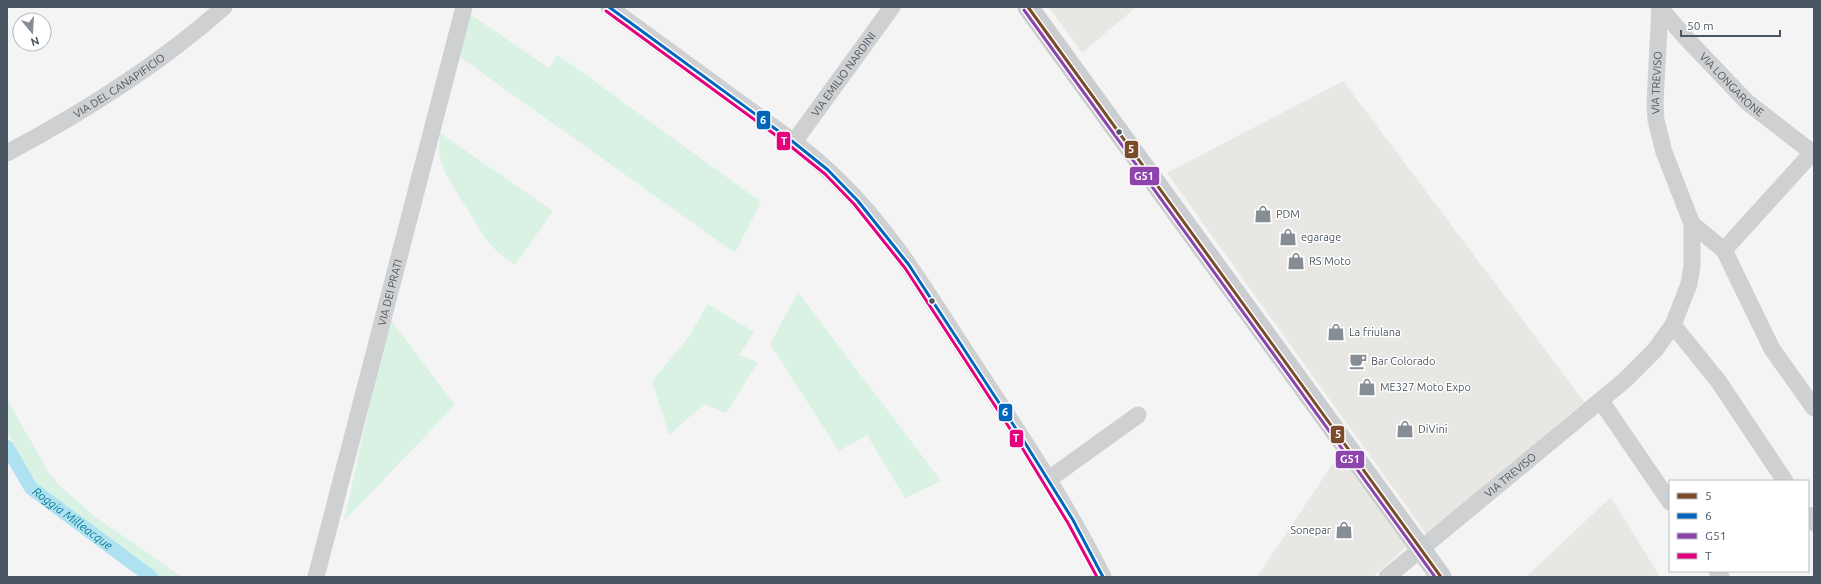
<svg xmlns="http://www.w3.org/2000/svg" width="1821" height="584" font-family="Ubuntu,sans-serif">
	<style>
		.commercial { fill: #e8e7e3 }
		.green { fill: #d9f2e3 }
		.lines { fill: none; stroke-linecap: round; stroke-linejoin: round }
		.canal { stroke: #aee2f0; stroke-width: 14 }
		.minor { stroke: #ced0d2; stroke-width: 17 }
		.major { stroke: #caced1; stroke-width: 21 }
		.bus-1-casing { stroke: #fff; stroke-width: 6 }
		.bus-2-casing { stroke: #fff; stroke-width: 6 }
		.bus-3-casing { stroke: #fff; stroke-width: 6 }
		.bus-4-casing { stroke: #fff; stroke-width: 6 }
		.bus-1 { stroke: #7a4b2a; stroke-width: 3 }
		.bus-2 { stroke: #0065bd; stroke-width: 3 }
		.bus-3 { stroke: #8e44ad; stroke-width: 3 }
		.bus-4 { stroke: #e5007d; stroke-width: 3 }
		.bus-dot { fill: #4a5661; stroke: #fff; stroke-width: 1.5 }
		.labels { text-anchor: middle; stroke-width: 3; stroke-linejoin: round; paint-order: stroke }
		.street-label { font-size: 11px; fill: #4a5661; stroke: #fff }
		.poi-label { font-size: 11px; fill: #4a5661; stroke: #fff; text-anchor: start }
		.water-label { font-size: 12px; font-style: italic; fill: #0c7c9b; stroke: #fff }
		.line-badge { stroke: #fff; stroke-width: 1.5 }
		.badge-label { font-size: 11px; text-anchor: middle; font-weight: bold; fill: #fff }
	</style>
	<rect width="100%" height="100%" fill="#f4f4f4"/>
	<g class="commercial">
		<path d="M1049,7h87l-54,46z"/>
		<path d="M1343,81l241,321 -157,133 -260,-362z"/>
		<path d="M1340,453l66,94 -33,30h-116z"/>
		<path d="M1611,497l49,80h-134z"/>
	</g>
	<g class="green">
		<path d="M470,14l79,54 9,-13 203,147 -26,51 -275,-196z"/>
		<path d="M440,133l113,78 -38,54 -17,-12 -15,-18 -38,-62 -6,-19z"/>
		<path d="M798,292l143,189 -36,17 -38,-63 -28,16 -69,-107z"/>
		<path d="M708,304l46,28 -15,23 19,7 -32,51 -22,-9 -35,31 -17,-54 36,-43z"/>
		<path d="M389,318l66,87 -111,116z"/>
		<path d="M7,399l42,74 10,12 35,31 88,61h-41l-105,-80 6,-6 -17,-23 -18,-37z"/>
	</g>
	<g class="lines">
		<path class="canal" id="s1" d="M7,447l24,41 120,89"/>
		<g class="minor">
			<path d="M609,7c45,33 89,65 134,98 33,24 67,47 96,76 53,51 90,115 130,176 47,72 96,143 134,220"/>
			<path id="s2" d="M1660,8l27,31 60,63 67,52"/>
			<path id="s3" d="M794,142l98,-135"/>
			<path id="s4" d="M7,153c77,-41 152,-88 217,-146"/>
			<path d="M1692,224l32,26 48,99 42,59"/>
			<path d="M1724,250l88,-97"/>
			<path d="M1673,325l46,57 66,99"/>
			<path d="M1601,401l69,101"/>
			<path d="M1049,479l89,-64"/>
			<path d="M1808,515l6,8"/>
			<path d="M1717,571l4,6"/>
			<path id="s5" d="M316,577l148,-570"/>
			<path id="s6" d="M1387,577l238,-197 30,-30 18,-25 16,-41 3,-18v-42l-28,-72 -8,-32 -1,-17 5,-96"/>
		</g>
		<path class="major" d="M1028,7l413,570"/>
		<g class="bus-1-casing">
			<path id="bus-1" d="M1028,7l413,570"/>
		</g>
		<g class="bus-2-casing">
			<path id="bus-2" d="M609,7l183,134 36,29 30,31 51,64 113,173 51,82 30,57"/>
		</g>
		<g class="bus-3-casing">
			<path id="bus-3" d="M1024,10l411,567"/>
		</g>
		<g class="bus-4-casing">
			<path id="bus-4" d="M606,11l183,134 36,29 29,30 51,64 113,173 50,82 29,54"/>
		</g>
		<use href="#bus-1" class="bus-1"/>
		<use href="#bus-2" class="bus-2"/>
		<use href="#bus-3" class="bus-3"/>
		<use href="#bus-4" class="bus-4"/>
	</g>
	<defs>
		<g id="shop-bare" transform="scale(1.38)"><path d="M-5-2.5h2.3a2.7 3.5 0 0 1 5.4 0H5L5.5 6h-11ZM-1.5-2.5h3a1.5 2.3 0 0 0-3 0Z" fill="#868d94" stroke="#fff" stroke-width="2.5" paint-order="stroke"/></g>
		<g id="cafe-bare" transform="scale(1.38)"><path d="M-5.5-4.5H6V0H3Q3 3.5 0 3.5H-2.5Q-5.5 3.5-5.5 0ZM3-3.2v2h1.7v-2ZM-6 4.5H4V6H-6Z" fill="#868d94" stroke="#fff" stroke-width="2.5" paint-order="stroke"/></g>
	</defs>
	<g fill-rule="evenodd">
		<use href="#shop-bare" x="1263" y="214"/>
		<use href="#shop-bare" x="1288" y="237"/>
		<use href="#shop-bare" x="1296" y="261"/>
		<use href="#shop-bare" x="1336" y="332"/>
		<use href="#cafe-bare" x="1358" y="361"/>
		<use href="#shop-bare" x="1367" y="387"/>
		<use href="#shop-bare" x="1405" y="429"/>
		<use href="#shop-bare" x="1344" y="530"/>
	</g>
	<g class="bus-dot">
		<circle cx="1119" cy="132" r="3.5"/>
		<circle cx="932" cy="301" r="3.5"/>
	</g>
	<g class="labels">
		<g class="street-label">
			<text dy="4" stroke="none"><textPath href="#s3" startOffset="84">VIA EMILIO NARDINI</textPath></text>
			<text dy="4" stroke="none"><textPath href="#s6" startOffset="634">VIA TREVISO</textPath></text>
			<text dy="4" stroke="none"><textPath href="#s2" startOffset="105">VIA LONGARONE</textPath></text>
			<text dy="4" stroke="none"><textPath href="#s4" startOffset="131">VIA DEL CANAPIFICIO</textPath></text>
			<text dy="4" stroke="none"><textPath href="#s5" startOffset="294">VIA DEI PRATI</textPath></text>
			<text dy="4" stroke="none"><textPath href="#s6" startOffset="160">VIA TREVISO</textPath></text>
		</g>
		<g class="poi-label">
			<text x="1276" y="218">PDM</text>
			<text x="1301" y="241">egarage</text>
			<text x="1309" y="265">RS Moto</text>
			<text x="1349" y="336">La friulana</text>
			<text x="1371" y="365">Bar Colorado</text>
			<text x="1380" y="391">ME327 Moto Expo</text>
			<text x="1418" y="433">DiVini</text>
			<text x="1331" y="534" text-anchor="end">Sonepar</text>
		</g>
		<g class="water-label">
			<text dy="4" stroke="none"><textPath href="#s1" startOffset="99">Roggia Milleacque</textPath></text>
		</g>
	</g>
	<g class="line-badge">
		<rect x="756" y="110" width="15" height="20" rx="4" fill="#0065bd"/>
		<rect x="776" y="131" width="15" height="20" rx="4" fill="#e5007d"/>
		<rect x="1124" y="140" width="15" height="19" rx="4" fill="#7a4b2a"/>
		<rect x="1129" y="166" width="31" height="20" rx="4" fill="#8e44ad"/>
		<rect x="998" y="403" width="15" height="19" rx="4" fill="#0065bd"/>
		<rect x="1330" y="425" width="15" height="19" rx="4" fill="#7a4b2a"/>
		<rect x="1009" y="429" width="15" height="19" rx="4" fill="#e5007d"/>
		<rect x="1335" y="450" width="30" height="19" rx="4" fill="#8e44ad"/>
	</g>
	<g class="badge-label">
		<text x="763" y="124">6</text>
		<text x="784" y="145">T</text>
		<text x="1131" y="153">5</text>
		<text x="1144" y="180">G51</text>
		<text x="1005" y="416">6</text>
		<text x="1338" y="438">5</text>
		<text x="1016" y="442">T</text>
		<text x="1350" y="463">G51</text>
	</g>
	<rect width="1821" height="584" fill="none" stroke="#4a5661" stroke-width="16"/>
	<rect x="1669" y="480" width="140" height="92" fill="#ffffff" stroke="#b7bbc0"/>
	<rect x="1677" y="493" width="20" height="6" fill="#7a4b2a" stroke="#b7bbc0"/>
	<text x="1705" y="500" font-size="12" fill="#4a5661">5</text>
	<rect x="1677" y="513" width="20" height="6" fill="#0065bd" stroke="#b7bbc0"/>
	<text x="1705" y="520" font-size="12" fill="#4a5661">6</text>
	<rect x="1677" y="533" width="20" height="6" fill="#8e44ad" stroke="#b7bbc0"/>
	<text x="1705" y="540" font-size="12" fill="#4a5661">G51</text>
	<rect x="1677" y="553" width="20" height="6" fill="#e5007d" stroke="#b7bbc0"/>
	<text x="1705" y="560" font-size="12" fill="#4a5661">T</text>
	<g transform="translate(32 32) rotate(162)"><circle r="19" fill="#ffffff" stroke="#b7bbc0"/>
	<path d="M0-3L7 15L0 10L-7 15Z" fill="#868d94"/>
	<text y="-6" font-size="11" font-weight="bold" text-anchor="middle" fill="#4a5661">N</text>
	</g>
	<path d="M1681 30v6h99v-6" fill="none" stroke="#4a5661" stroke-width="2"/>
	<text x="1687" y="30" font-size="12" fill="#4a5661" stroke="#ffffff" stroke-width="3" paint-order="stroke">50 m</text>
</svg>
